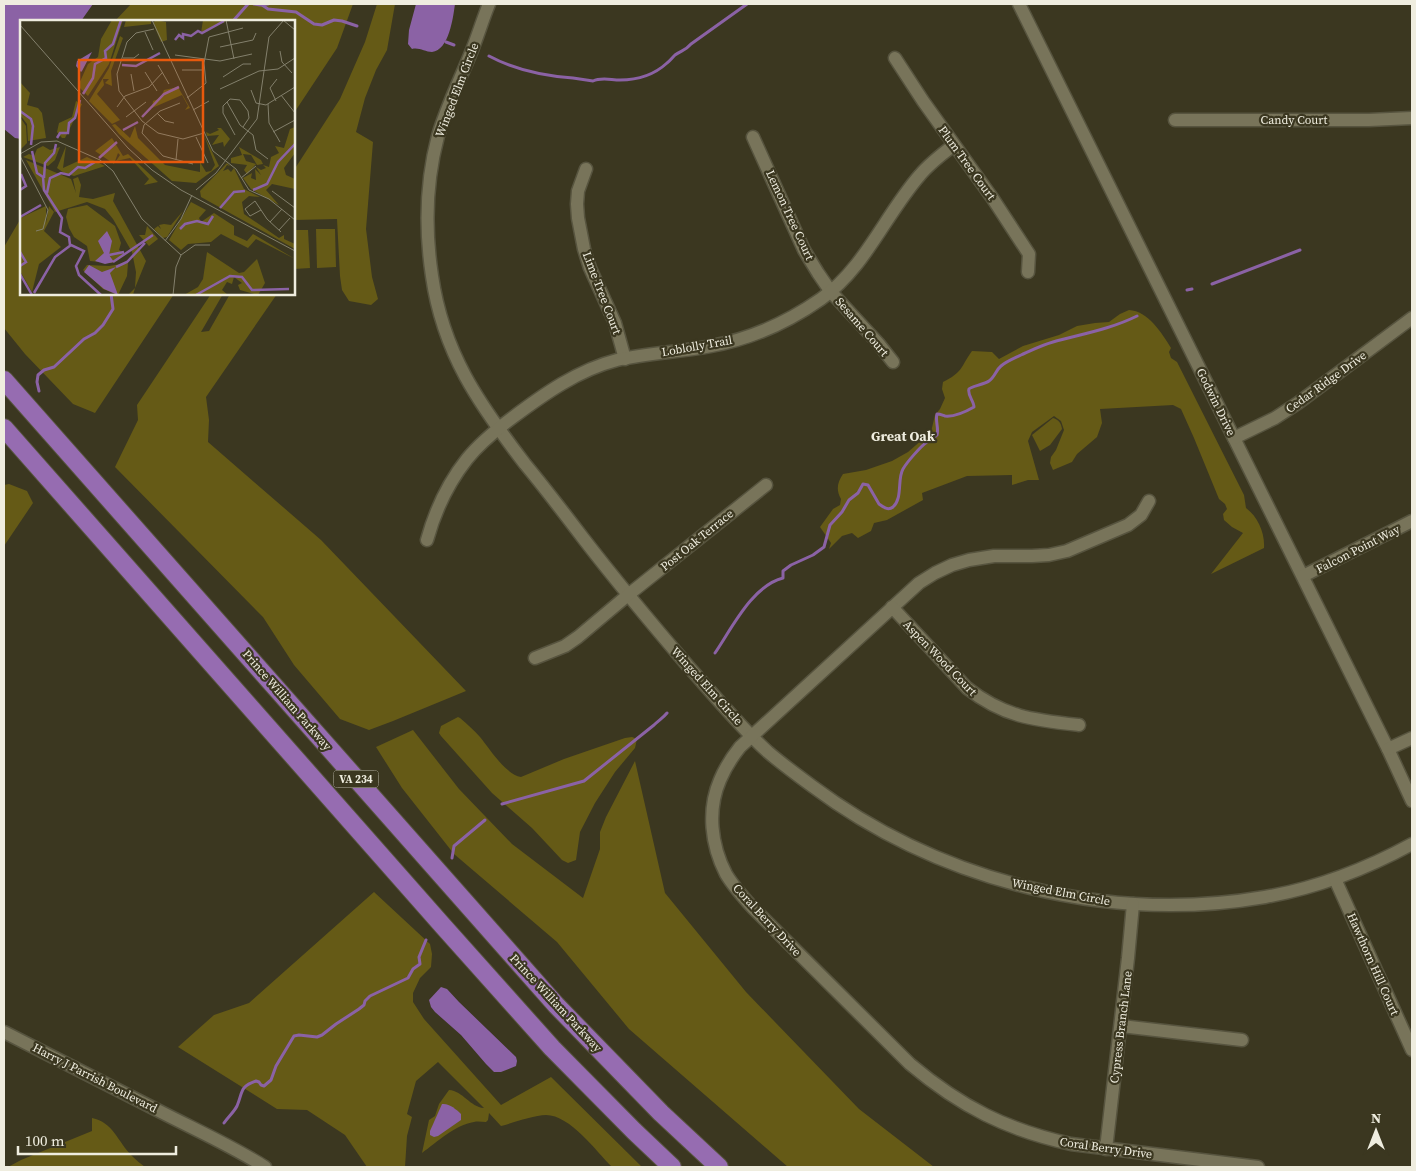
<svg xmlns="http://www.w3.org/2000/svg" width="1416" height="1171" font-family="'Source Serif 4',serif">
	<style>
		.green { fill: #655a16 }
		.water { fill: #8b62a5 }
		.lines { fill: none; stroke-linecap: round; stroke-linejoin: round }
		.stream { stroke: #8b62a5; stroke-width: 3 }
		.minor-casing { stroke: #57543f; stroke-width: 15 }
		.highway-casing { stroke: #57543f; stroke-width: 20 }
		.minor { stroke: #78745a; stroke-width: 12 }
		.highway { stroke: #966cb1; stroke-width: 18 }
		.labels { text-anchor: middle; stroke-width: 4.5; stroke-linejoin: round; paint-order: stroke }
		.shield { fill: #3b3720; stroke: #b9b6a6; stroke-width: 1 }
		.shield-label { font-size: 11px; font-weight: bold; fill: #efeddf }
		.street-label { font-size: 12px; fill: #efeddf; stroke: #3b3720 }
		.neighbourhood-label { font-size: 14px; font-weight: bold; fill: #efeddf; stroke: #3b3720 }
		.inset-river { fill: none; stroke: #8b62a5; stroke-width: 2.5 }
		.inset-road { fill: none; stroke: #83806c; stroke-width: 1 }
		.view { fill: #e8590c; fill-opacity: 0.15; stroke: #e8590c; stroke-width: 2.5 }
		.inset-edge { fill: none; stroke: #efeddf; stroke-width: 2.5 }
	</style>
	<rect width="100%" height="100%" fill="#3b3720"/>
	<g class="green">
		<path d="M131,4h222l-16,44 -43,65v-92h-179z"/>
		<path d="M377,4h18l-8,46 -11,20 -11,28 -9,34 17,10 -7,87 6,48 6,22 -7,6 -22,-4 -7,-11 -2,-14 -3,-57 -43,1v-50l46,-71 25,-57z"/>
		<path d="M21,218v76h153l-79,119 -22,-9 -48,-50 -21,-26v-81z"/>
		<path d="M316,229h19l1,38 -19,1z"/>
		<path d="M308,230l2,38 -16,1v-39z"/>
		<path d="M211,294h12l-22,38 8,-1 21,-37h47l-71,103 3,23 -1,22 113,98 145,151 -73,30 -24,9 -29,-11 -46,-54 -31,-48 -148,-150 23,-47 -1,-15z"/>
		<path d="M1129,310c19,1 33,23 42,38l-2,4 2,6 6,4 67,133 2,13c12,9 19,25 18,40l-53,26 32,-41 -11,-6 -8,-7 -1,-6 4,-5 -2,-5 -6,-5 -25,-61 -13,-29 -8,-4 -73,4 2,14 -5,14 -20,17 -5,8 -19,8 -3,-7 1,-6 5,-7 8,-20 -3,-9 -7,-5 -22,16 -4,9 11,39h-11l-16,5v-10l-45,1 -45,17 1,7 -36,20 -13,3 -3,8 -13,7 -6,-5 -10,3 -13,13 2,-6 -11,-16 13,-18 7,-4 1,-6c-5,-9 -4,-16 2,-25l23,-4 26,-9 16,-9 23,-20 4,-17 5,-6 5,-11 -3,-9 1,-7c20,-10 17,-14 29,-31l20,1 7,7 24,-13 36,-11 18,-9 18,-3 14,-1 11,-8z"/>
		<path d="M1053,418c6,2 8,5 9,11l-12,16 -10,6 -8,-16z"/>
		<path d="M9,484l18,7 6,12 -29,43v-61z"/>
		<path d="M458,717l2,1c7,6 14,12 20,19 10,12 25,37 41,40l43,-18 61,-21 7,-1 5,2 -2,9 -20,24 -20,31 -15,29 -4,28 -8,3 -6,-3 -30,-32 -40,-35 -51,-57 -2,-3 2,-7z"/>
		<path d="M413,730l46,59 53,55 71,54 17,-49v-17l6,-15 29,-56 30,132 81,99 113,117 75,58h-146l-159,-138 -72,-87 -103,-88 -52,-66 -26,-41z"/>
		<path d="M374,892l56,52 2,10 -1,13 -11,11 -7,15v9l11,17 77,86 50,-28 91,90h-30c-16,-16 -42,-52 -66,-52 -12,0 -33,8 -45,11l-12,-13 -1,7 -2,2c-4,0 -8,-1 -12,0 -19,3 -37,20 -52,31l7,-33 6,-4 4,-12 10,-14c14,1 21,17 35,18l-46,-46 -22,19 -9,33 5,3 -5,19 -2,31h-38l-22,-32 -38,-25 -30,-1 -99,-62 36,-32 35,-12z"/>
		<path d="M92,1118c21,4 26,24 40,38 4,4 9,8 13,11h-137l13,-7 71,-29z"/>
	</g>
	<g class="water">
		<path d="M4,4h89l-12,17h-60v118l-6,-1 -11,-9z"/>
		<path d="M416,4h39c-2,14 -6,46 -23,48 -7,0 -13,-5 -20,-3l-4,-5 1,-14z"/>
		<path d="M441,987l6,2 12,13 57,55 1,4 -1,5 -15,6h-7l-8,-8 -25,-29 -26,-23 -4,-5 -2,-7z"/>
		<path d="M442,1104c7,-1 14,5 19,10v6l-23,16 -4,1 -4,-2v-4z"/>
	</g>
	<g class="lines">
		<g class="stream">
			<path d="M254,4l6,1 8,-1"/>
			<path d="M262,5l6,4 28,3 18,12 8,1 12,-5 8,1 15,5"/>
			<path d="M233,21l15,-17"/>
			<path d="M446,42l8,3"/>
			<path d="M489,56c26,14 55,20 84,22 7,1 13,2 20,3 8,-4 18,-1 27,-1 17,0 34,-5 47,-17 3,-2 5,-5 8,-8 7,-5 10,-4 16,-11l56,-40"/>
			<path d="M1212,284l88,-34"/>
			<path d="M1187,290l5,-1"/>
			<path d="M39,391l-2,-9 1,-7 6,-5 10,-3 30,-28 11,-6 8,-8 10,-16 -2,-15"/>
			<path d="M715,653c17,-25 37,-67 68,-75v-7l8,-6 22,-10 11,-8 6,-22 12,-13 7,-12 9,-7 5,-9 5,1 11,19c4,3 9,7 14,3 10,-9 4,-28 10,-38 4,-7 18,-23 24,-27 3,-3 7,-4 10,-7 2,-7 -2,-14 0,-21 3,0 5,1 8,2 9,1 22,-5 29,-9 0,-6 -7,-12 -5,-18 1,-2 16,-5 20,-8 6,-4 7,-11 12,-15 6,-5 14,-8 20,-11 11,-5 21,-10 32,-13 29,-8 58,-13 84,-26"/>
			<path d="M502,804l82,-23 70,-56c5,-5 9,-7 13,-12"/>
			<path d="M452,858l2,-12 31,-26"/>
			<path d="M224,1123c4,-6 10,-11 13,-17 6,-14 2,-19 19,-25l3,1 2,3 3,1 7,-6 5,-14 18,-30 5,-1 18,2 5,-2 14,-11 23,-15 5,-4 1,-4 5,-5 38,-18 5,-9 7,-5 -1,-7 7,-17"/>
		</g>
		<g class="minor-casing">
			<g id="minor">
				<path d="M489,4c-7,17 -12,35 -19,51 -11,27 -24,53 -32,81 -12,45 -13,94 -6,140 11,77 47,128 93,188 20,24 39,49 58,74 34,44 69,86 105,128 26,29 51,60 80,86 14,12 29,23 44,34 127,95 296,138 453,111 52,-9 101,-28 147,-53"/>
				<path d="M1019,4l369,745 24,52"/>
				<path d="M895,58l28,43 70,98 36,55 -1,18"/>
				<path d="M1175,120h194l43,-2"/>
				<path d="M753,137l51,113 14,23 13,19 47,51 15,19"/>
				<path d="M586,169l-8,22 -1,13 1,14 6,31 6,19 25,55 10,36"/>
				<path d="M1234,438l41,-20 23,-15 114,-85"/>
				<path d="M1149,501l-8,14 -13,10 -61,26 -18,4 -17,1h-38l-25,4 -17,5 -17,8 -16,10 -179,164c-8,10 -15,21 -20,33 -13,30 -9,65 6,94 7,12 17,23 27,34l157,156c51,43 97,66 161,80l187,23"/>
				<path d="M427,540c8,-29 21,-57 40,-81 12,-15 29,-29 45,-41 32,-24 66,-48 105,-58 31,-7 63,-8 94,-14 40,-7 77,-24 110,-47 44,-31 64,-84 99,-124 10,-12 22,-21 34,-30"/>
				<path d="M1303,576l109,-55"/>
				<path d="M892,607l75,81c37,29 66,32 112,37"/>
				<path d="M535,658l30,-12 13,-9 50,-42 138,-110"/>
				<path d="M1388,749l24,-11"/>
				<path d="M1335,879l77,171"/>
				<path d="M1121,1026l121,14"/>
				<path d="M4,1032c52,26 104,53 157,80 35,18 71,34 104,55"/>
				<path d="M1106,1149l22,-191 5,-54"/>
			</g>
		</g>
		<g class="highway-casing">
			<g id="highway">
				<path d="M4,380l552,625 105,108 58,54"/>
				<path d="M4,428l439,498 109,122 82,83 38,36"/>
			</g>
		</g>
		<use href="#minor" class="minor"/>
		<use href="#highway" class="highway"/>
	</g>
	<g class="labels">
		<rect class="shield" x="333.5" y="770.5" width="45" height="17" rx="4"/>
		<g class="shield-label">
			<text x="356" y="783">VA 234</text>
		</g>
		<g class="street-label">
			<text transform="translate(457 90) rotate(-69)" y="4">Winged Elm Circle</text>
			<text x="1294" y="124">Candy Court</text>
			<text transform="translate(967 163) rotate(54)" y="4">Plum Tree Court</text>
			<text transform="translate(790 215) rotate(65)" y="4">Lemon Tree Court</text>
			<text transform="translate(602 293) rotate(69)" y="4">Lime Tree Court</text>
			<text transform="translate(862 327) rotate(49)" y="4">Sesame Court</text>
			<text transform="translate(697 346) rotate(-10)" y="4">Loblolly Trail</text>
			<text transform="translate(1326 382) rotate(-36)" y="4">Cedar Ridge Drive</text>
			<text transform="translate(1216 402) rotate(64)" y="4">Godwin Drive</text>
			<text transform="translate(697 540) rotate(-39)" y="4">Post Oak Terrace</text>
			<text transform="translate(1358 549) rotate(-27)" y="4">Falcon Point Way</text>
			<text transform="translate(940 658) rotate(46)" y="4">Aspen Wood Court</text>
			<text transform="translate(707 686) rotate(48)" y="4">Winged Elm Circle</text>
			<text transform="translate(287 700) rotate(49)" y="4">Prince William Parkway</text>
			<text transform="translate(1061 892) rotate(11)" y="4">Winged Elm Circle</text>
			<text transform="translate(767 920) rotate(47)" y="4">Coral Berry Drive</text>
			<text transform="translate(1373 964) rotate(66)" y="4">Hawthorn Hill Court</text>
			<text transform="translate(556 1003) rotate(47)" y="4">Prince William Parkway</text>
			<text transform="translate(1121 1027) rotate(-83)" y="4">Cypress Branch Lane</text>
			<text transform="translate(95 1078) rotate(27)" y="4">Harry J Parrish Boulevard</text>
			<text transform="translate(1106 1148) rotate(8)" y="4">Coral Berry Drive</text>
		</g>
		<g class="neighbourhood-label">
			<text x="903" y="441">Great Oak</text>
		</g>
	</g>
	<g transform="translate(20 20)">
		<rect width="275" height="275" fill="#3b3720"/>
		<path d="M92,0h11l-14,44 -21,32 -10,-10 10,-22 10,-7 3,-18zM106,0h25v4l-27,3zM136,0l10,2 1,18 -6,2 -8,-19zM183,0h22v2l-24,11zM100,16l3,2 -12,33 1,15 -7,-3 4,-4h-6l1,6 -7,9 23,26 -8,4 -23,-23 20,-33zM0,62l10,11 -3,12 11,3 4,5 4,25 -18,3 -1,-17 -7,-9zM158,67l12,21 -5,2 3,-4 -6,-11 -30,13 1,-7 8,-3 3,-8zM56,81l6,3 -17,34h-3l-5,-6 2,-9 13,-6zM0,97l6,9 1,17 -7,7zM95,104l15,14 5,-12 3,12 27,27 35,7v-10l6,10 5,-1 4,-6 -11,-30 15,31 -23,17 -24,-2 -53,-47 -7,-9zM275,107v26l-11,15 2,7 9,4v10l-23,-5 -6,6 13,15 -28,-16 -8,-11 9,-5 -1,5 5,2 -1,-11 6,6 -5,-8 5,3 5,-2 -3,-3 6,2 2,-10 8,-4 -4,-7 9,2 6,-19zM197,108h4l9,11 -6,8 -1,-5 -11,3 7,-10 -12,1 -1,-4 4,2 9,-4zM92,118l11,18 5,-2 30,28 -14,3 5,-6 -19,-21 -14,3 4,-6 -2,-2 -4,11 -19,-13zM23,126l7,4 10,-3 -5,13 -7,6 -25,-9 6,-3 5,2 3,-7zM46,126l-3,22 24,-11 18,9 -31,10 -10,-3 -7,-5zM219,127l22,13 2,4 -6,1 -6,-10 -8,-1 3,7 10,3 -9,10 -3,-4 3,-5 -16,-2v-5l11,-3zM6,140l45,19 5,14 -3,-14 5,-2 3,8 -2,12 14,2 22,-6 -2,8 33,60 -11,27 -2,7h-5l7,-7 1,-16 -4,-20 -19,-33 -8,-10 -18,-7 -32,10zM207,143l3,3 -3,-1 -4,6 5,-2 3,3 3,-4 10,21 16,8 -11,-1 -7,6 2,12 35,24 5,-3v4l11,5v5l-94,-52 -1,-6zM171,182l15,8 -7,8 2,4 13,-9 20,13v9l13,6 6,-7 42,25 -39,-20 -8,9 -27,-14 -10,8 -23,2 -7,6 -12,-10zM67,185l28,21 6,17 -2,7 5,3 -12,10 -22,-2 -3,-15 -13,-9 -5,-9 -3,-11 2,-8zM26,186v17l3,-17 5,6 -10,19 17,16 -22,17 -7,28 -12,-21v-53zM163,191l-16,26 -4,1 -9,-9 4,-3 3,3 -2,-4 5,-1 7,1zM127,206l11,13 -9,7 -10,-11h6zM187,232l32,21 5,-1 13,-13 8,24 -7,12 -18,-5 -2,-5 4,-2 -8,-6 -2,7 -5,-2 -5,8 6,5h-44l14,-8 5,-8zM108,243l-1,13 -9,19 -15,-6 -20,-19 4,-5 22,1z" fill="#655a16"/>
		<path d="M72,32l-10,19 -1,1 -5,-6 1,-5zM87,211l5,10 -3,14 5,7 -9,2 -10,-3 9,-8 -6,-12zM69,245l13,7 14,-5 -6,6 8,22 -14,-6 -20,-17z" fill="#8b62a5"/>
		<path class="inset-river" d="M155,20l4,-5 4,3v-4l8,2 7,-5 4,2 22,-12M102,45l14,1 24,-13M63,74l10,-16 2,-14 11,-6 -1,-7 8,-7 8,-24M0,91l11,8 2,7 -2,19M122,97l22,-23 15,-7M103,110l15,-8M37,118l3,-5h8l1,-10 6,-5 5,-18M12,131l5,22 6,4 1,13 18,28 -2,14 9,5 1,8M79,138l18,-16M24,158l1,-15 9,-10 2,-9M0,170l6,-4 -5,-12M233,170l14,-6 11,-22 17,-18M27,173l3,-15 11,-5 8,2 9,-8 7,1 10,-6M200,188l14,-16 11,-1M0,197l21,-12M160,209l5,-5 12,-3 11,3 5,-8M0,232l6,10 -6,4M89,235l15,-3M93,242l40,-27M96,247l11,-5 18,-19M0,254l12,21M14,273l21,-36 16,-12 13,6 -8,15 3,9 22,20M176,275l34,-19 12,1 10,13 37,-1"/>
		<path class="inset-road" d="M132,0l61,131 23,18 13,21 20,9 26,21M206,0l8,39M263,0l12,10M0,5l108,123 24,22 29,20 114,61M134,9l-18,4 -9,9 -10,32 2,17 23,30 16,12 25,6 21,-6M125,12l8,18M200,27l33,-7 3,-7M260,31l2,11 10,11M155,35l45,6 32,-7M103,38h11l5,-4M138,45l11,19M162,50h22M125,52l12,19M111,54l3,17M203,57l20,-13h8M200,69l39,-18 19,-2 17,-11M231,70l5,13 10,2 29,-18M261,75l14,18M167,78l19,-15 -2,-20 5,-26 34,-9M256,81l-6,-13 7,-9M207,82l13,23 13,10 3,15 12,9M160,83l-20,8 -16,14 -2,8 21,23 30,8M248,84l1,19 11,19M97,87l8,-11 24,-9 14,-15M173,90l16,-9M137,93l8,8 9,2M106,97l20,-15M253,112l22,-12M215,115l-12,-22v-7l7,-7 10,1 8,11 1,7 -6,9M176,117l12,26M0,134l21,-12 16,-1 43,19 13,11 29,48 39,36M0,136l28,54 -5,19 -7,2M156,140l2,-21M221,158l15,-12M176,170l20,-17 41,-54 12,-82 15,-17M252,171l23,17M241,190l-11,6 -5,-7 10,-8 12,18 14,13M250,202l12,-13M259,210l11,-12M145,221l16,-22 11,-24M153,275l3,-28 5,-12 14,-10h15"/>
		<path class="view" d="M59,40h124v102h-124z"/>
		<rect width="275" height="275" class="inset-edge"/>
	</g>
	<rect width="1416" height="1171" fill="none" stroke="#efeddf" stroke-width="10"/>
	<g transform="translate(1376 1131)" stroke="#3b3720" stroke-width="4" paint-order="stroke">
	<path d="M0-4L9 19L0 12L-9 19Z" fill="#efeddf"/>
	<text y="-8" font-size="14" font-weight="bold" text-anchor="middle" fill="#efeddf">N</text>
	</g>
	<path d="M18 1146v8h158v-8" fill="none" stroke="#efeddf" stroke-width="2.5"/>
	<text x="25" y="1146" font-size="15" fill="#efeddf" stroke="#3b3720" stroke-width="4" paint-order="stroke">100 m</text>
</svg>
